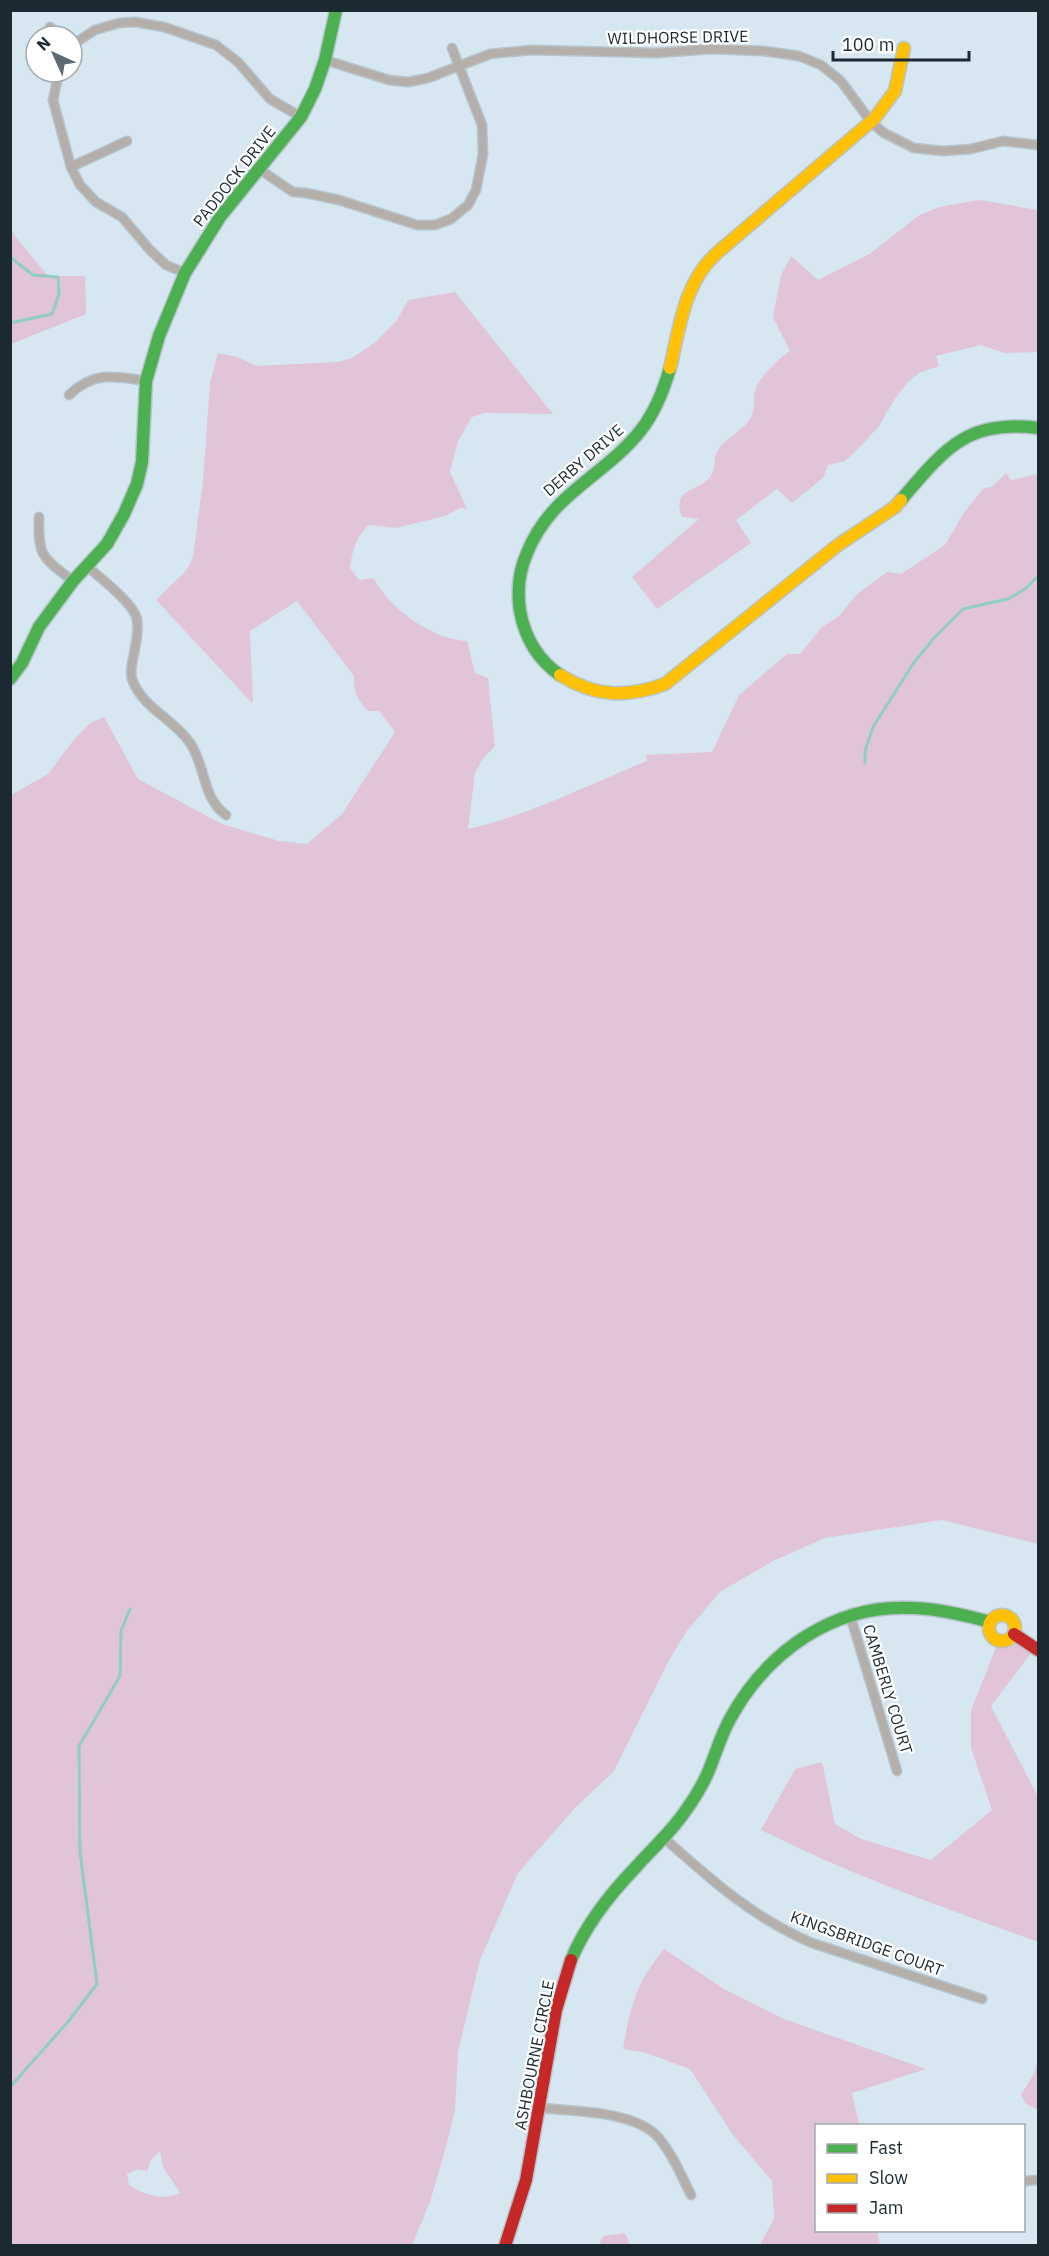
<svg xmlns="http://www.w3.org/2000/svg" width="1049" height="2256" font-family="'IBM Plex Sans',sans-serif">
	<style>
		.green { fill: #e1c4d7; fill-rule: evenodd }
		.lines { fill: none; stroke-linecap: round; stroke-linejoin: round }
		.stream { stroke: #8fcec1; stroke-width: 3 }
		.street-casing { stroke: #b7c4cc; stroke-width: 11 }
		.fast-casing { stroke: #b7c4cc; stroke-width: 15 }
		.slow-casing { stroke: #b7c4cc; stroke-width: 15 }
		.jam-casing { stroke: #b7c4cc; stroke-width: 15 }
		.street { stroke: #b5afab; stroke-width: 8 }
		.fast { stroke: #4caf50; stroke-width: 12 }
		.slow { stroke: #ffc107; stroke-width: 12 }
		.jam { stroke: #c62828; stroke-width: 12 }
		.labels { text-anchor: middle; stroke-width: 4.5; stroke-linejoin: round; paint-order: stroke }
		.street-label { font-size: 16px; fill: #1a2932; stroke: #fff }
	</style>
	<rect width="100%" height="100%" fill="#d6e7f1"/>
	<g class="green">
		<path d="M979,200l59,10v142l-34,1 -23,-8 -45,11 3,10 -20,7 -11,9 -14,18 -15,26 -18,20 -16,15 -17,4 -5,13 -31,25 -15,-14 -41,31 15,23 -94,66 -25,-32 67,-58 -17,-2c-12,-31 20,-24 30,-43 4,-6 1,-16 5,-22 7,-14 28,-21 35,-37 3,-8 1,-15 3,-23 2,-13 24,-34 35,-41l-17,-34 8,-42 10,-19 27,24 53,-27 47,-37 21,-9z"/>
		<path d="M10,230l38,46h37l1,38 -75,30z"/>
		<path d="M455,292l98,122 -68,-1 -13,4 -14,24 -8,31 17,37 -7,-1 -15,8 -49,12 -28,-3c-12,13 -16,26 -18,43l9,12 15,-2c14,30 59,62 93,63l8,32 13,5 7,68 -13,14 -7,13 -7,56c62,-14 120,-44 179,-68l-1,-6 66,-3 27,-57 48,-41h13l22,-27 17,-11 17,-21 31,-23 14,2 44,-29 20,-34 19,-23 8,-1 14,-14 5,7 27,-6v1070l-96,-24 -117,18 -52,23 -53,31 -34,40 -19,32 -53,107 -39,37 -57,65 -38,87 -22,92 -3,58 -8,33 -17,59 -18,43h-401v-1450l37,-21 24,-32 18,-19 14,-6 34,62 84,45 57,17 28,3 35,-30 53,-82 -16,-21h-11c-10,-10 -15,-20 -14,-35l-57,-75 -47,30 3,73 -97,-104 31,-30 6,-13 10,-76 7,-98 8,-30 19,4 20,9 80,-4 15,-4 25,-17 20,-21 11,-20zM160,2151l3,16 17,26c-19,8 -34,2 -51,-8l-2,-11 11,-5 9,2 4,-11z"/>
		<path d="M1017,1644l15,8 -41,54 47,91v145c-93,-34 -188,-67 -277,-112l34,-61 27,-7 13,62 26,15 70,21 61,-50 -21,-62v-37l25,-64z"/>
		<path d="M664,1949l60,40 60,30 142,50 -74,24 7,32 -43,1v104l61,1 3,14h-120l14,-27 -2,-37 -39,-46 -43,-66 -47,-17 -20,-3c8,-44 12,-64 41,-100z"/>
		<path d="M1038,2061v49l-12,-6 -5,-9 12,-20z"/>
		<path d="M625,2233l5,12h-31l4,-9z"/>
	</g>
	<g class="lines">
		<g class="stream">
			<path d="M10,257l23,18 25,2 1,17 -7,20 -42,9"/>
			<path d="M865,763v-12l8,-24 40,-63 21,-26 29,-29 45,-10 17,-10 13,-13"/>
			<path d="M10,2087l57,-64 30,-39 -17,-132 -1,-106 41,-70 1,-45 9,-22"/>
		</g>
		<g class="street-casing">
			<g id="street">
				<path d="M50,27l10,9"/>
				<path d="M72,45l23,-15 24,-7 16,-1 29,5 52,18 22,17 32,37 31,18"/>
				<path d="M325,60l64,20 19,2 20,-4 62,-24 41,-4 126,3 54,-4 53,2 35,5 22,9 20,16 30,41 13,11 30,15 29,3 28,-2 32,-8 35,4"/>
				<path d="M59,72l-6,28 18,67 9,18 16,17 26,15 28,33 16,15 19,8"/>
				<path d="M71,167l56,-26"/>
				<path d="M259,169l34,23 13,1 33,7 78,25h18l16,-6 17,-14 8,-15 7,-36 -1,-29 -30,-77"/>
				<path d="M69,395c25,-24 46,-19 77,-14"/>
				<path d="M39,517c-1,40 3,40 34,64"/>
				<path d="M88,567c12,11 47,37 49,53 1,8 0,19 -2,28 -1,9 -6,22 -3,31 10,29 42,40 58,64 16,23 12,55 36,72"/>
				<path d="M850,1615l47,156"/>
				<path d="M663,1837c48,43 89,80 149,106l170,56"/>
				<path d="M540,2108c34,3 96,3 119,30 14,17 22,37 32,57"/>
				<path d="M1024,2181l14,-1"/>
			</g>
		</g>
		<g class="fast-casing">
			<g id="fast">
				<path d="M901,500c43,-50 65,-81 137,-72"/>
				<path d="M560,675c-22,-15 -35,-37 -40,-64 -3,-20 -1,-40 7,-58 24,-60 77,-76 114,-123 14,-18 23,-41 29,-62"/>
				<path d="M10,679l12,-16 17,-36 34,-46 34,-37 17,-30 13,-30 5,-22 4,-81 13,-45 26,-63 35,-56 81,-100 14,-28 10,-29 11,-50"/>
				<path d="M571,1960c15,-36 38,-65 65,-93 16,-18 34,-34 48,-54 10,-14 19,-28 25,-43 7,-17 12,-35 21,-51 37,-68 105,-116 184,-111 26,1 51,7 76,14"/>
			</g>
		</g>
		<g class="slow-casing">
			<g id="slow">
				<path d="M670,368c10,-42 14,-86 48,-116l156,-133 21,-28 9,-43"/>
				<path d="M560,675c35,22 67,23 105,9l173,-139 57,-38 6,-7"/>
				<circle cx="1002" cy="1628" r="13"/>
			</g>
		</g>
		<g class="jam-casing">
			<g id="jam">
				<path d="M1014,1634l24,16"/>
				<path d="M505,2246l21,-66 30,-170 15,-50"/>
			</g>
		</g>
		<use href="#street" class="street"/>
		<use href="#fast" class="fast"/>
		<use href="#slow" class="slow"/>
		<use href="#jam" class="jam"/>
	</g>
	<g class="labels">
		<g class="street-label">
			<text transform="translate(678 37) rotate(-1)" y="6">WILDHORSE DRIVE</text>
			<text transform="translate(234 176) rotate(-52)" y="6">PADDOCK DRIVE</text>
			<text transform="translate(583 460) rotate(-41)" y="6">DERBY DRIVE</text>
			<text transform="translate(888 1689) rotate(73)" y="6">CAMBERLY COURT</text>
			<text transform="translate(867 1943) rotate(20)" y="6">KINGSBRIDGE COURT</text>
			<text transform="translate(534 2055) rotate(-79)" y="6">ASHBOURNE CIRCLE</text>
		</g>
	</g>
	<rect width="1049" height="2256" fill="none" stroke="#1a2932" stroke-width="24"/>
	<rect x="815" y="2124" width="210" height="108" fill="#ffffff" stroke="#a3a9ad" stroke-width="1.5"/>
	<rect x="827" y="2144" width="30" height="9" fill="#4caf50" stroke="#a3a9ad" stroke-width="1.5"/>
	<text x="869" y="2154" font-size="18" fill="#1a2932">Fast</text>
	<rect x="827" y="2174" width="30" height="9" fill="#ffc107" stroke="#a3a9ad" stroke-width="1.5"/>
	<text x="869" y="2184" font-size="18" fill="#1a2932">Slow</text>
	<rect x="827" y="2204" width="30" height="9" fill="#c62828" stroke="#a3a9ad" stroke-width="1.5"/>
	<text x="869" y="2214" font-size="18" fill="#1a2932">Jam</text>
	<g transform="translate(54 54) rotate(315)"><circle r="28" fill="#ffffff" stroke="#a3a9ad" stroke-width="1.5"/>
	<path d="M0-4.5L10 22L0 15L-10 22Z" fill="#5c6c75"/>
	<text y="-9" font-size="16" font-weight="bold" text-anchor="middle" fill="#1a2932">N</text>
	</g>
	<path d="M833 51v9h136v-9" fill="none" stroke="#1a2932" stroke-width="3"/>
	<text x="842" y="51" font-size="18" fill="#1a2932" stroke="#ffffff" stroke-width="4.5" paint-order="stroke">100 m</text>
</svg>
